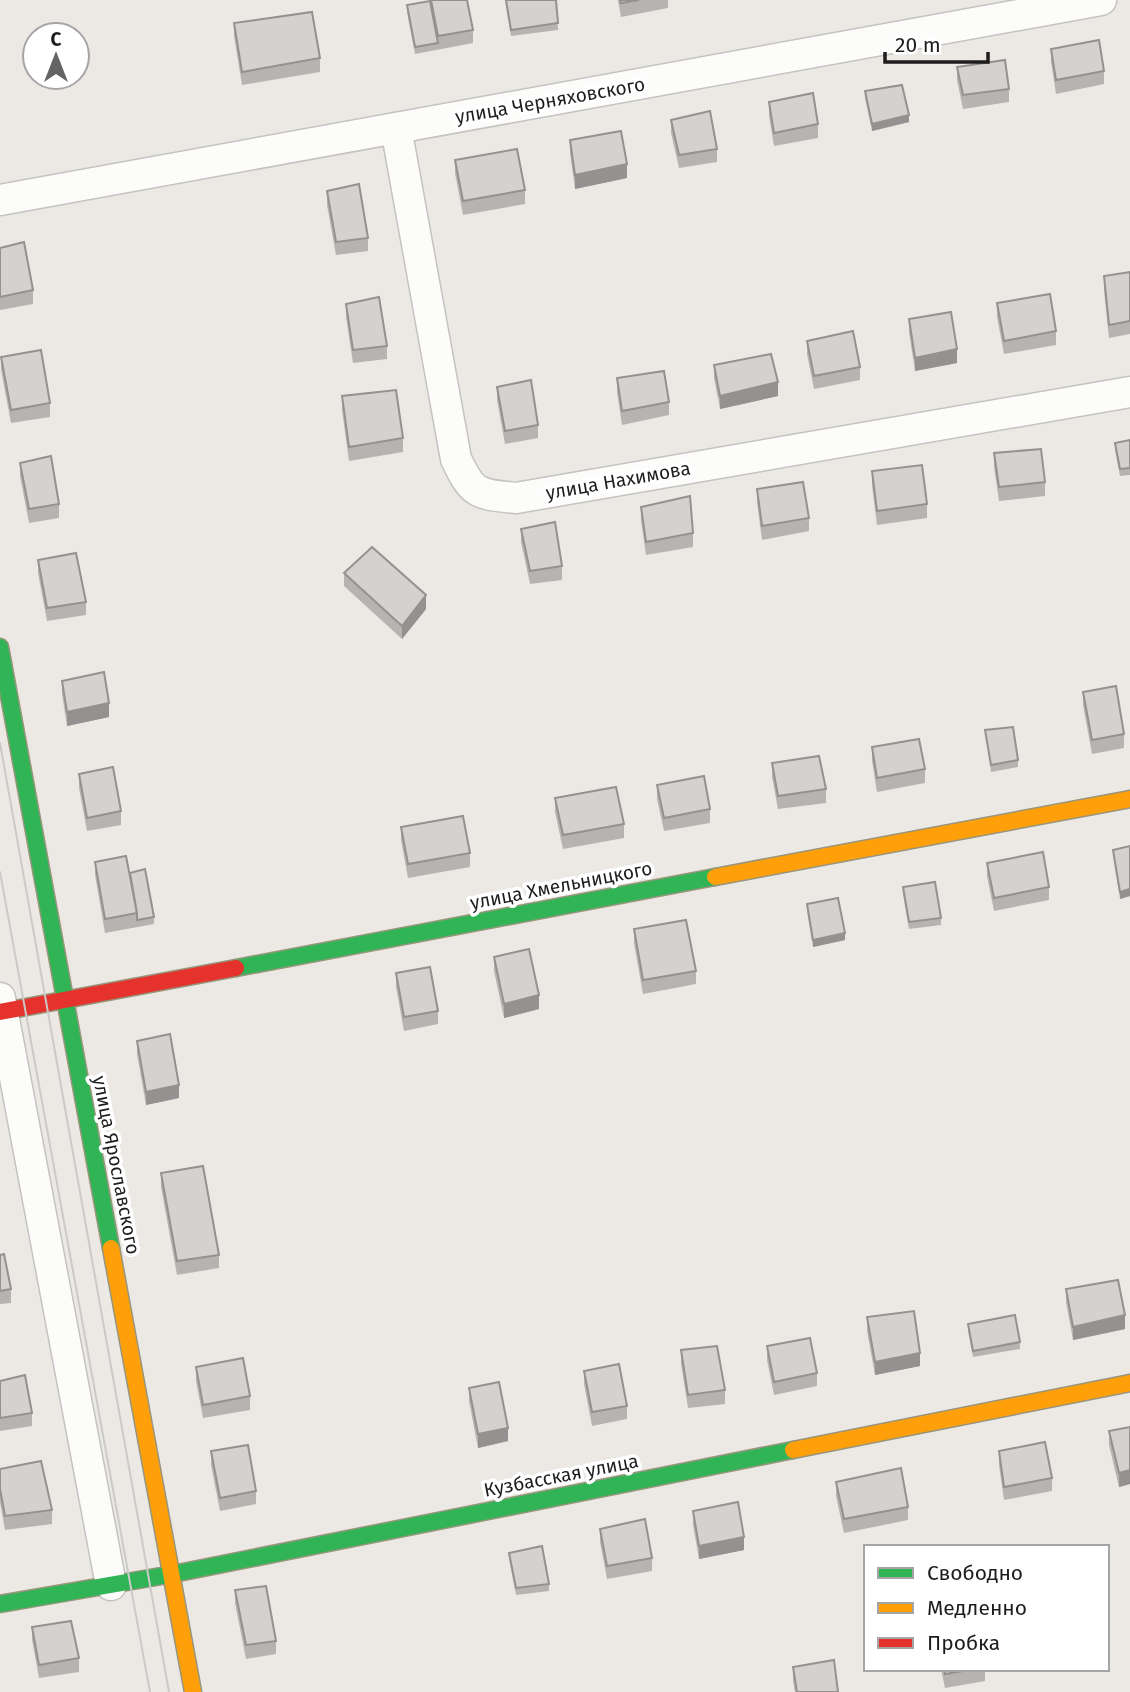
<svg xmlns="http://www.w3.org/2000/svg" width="1130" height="1692" font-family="'Fira Sans',sans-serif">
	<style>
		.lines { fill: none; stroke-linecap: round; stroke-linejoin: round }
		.street-casing { stroke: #c4c3c1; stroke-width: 33 }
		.fast-casing { stroke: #97967c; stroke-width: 19 }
		.slow-casing { stroke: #97967c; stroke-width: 19 }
		.jam-casing { stroke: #97967c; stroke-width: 19 }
		.street { stroke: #fcfcfb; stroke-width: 30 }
		.fast { stroke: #30b455; stroke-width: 16 }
		.slow { stroke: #ff9f0a; stroke-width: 16 }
		.jam { stroke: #e5322d; stroke-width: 16 }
		.tram { stroke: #cacac9; stroke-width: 2 }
		.wall { fill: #b6b4b1 }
		.shaded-wall { fill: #949290 }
		.building { fill: #d4d1ce; stroke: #949290; stroke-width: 2 }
		.labels { text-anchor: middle; stroke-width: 7; stroke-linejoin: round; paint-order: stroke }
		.street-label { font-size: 19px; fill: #1d1d1d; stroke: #fff }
	</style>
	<rect width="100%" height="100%" fill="#ece9e5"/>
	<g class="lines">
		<g class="street-casing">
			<g id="street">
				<path d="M396,128l60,331c17,36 21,35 60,39l614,-106"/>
				<path d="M0,200l1101,-200"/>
				<path d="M0,998l111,587"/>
			</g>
		</g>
		<g class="fast-casing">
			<g id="fast">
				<path d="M0,647l111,601"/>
				<path d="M236,968l479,-91"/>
				<path d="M0,1604l173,-30 620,-124"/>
			</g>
		</g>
		<g class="slow-casing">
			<g id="slow">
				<path d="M715,877l415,-78"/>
				<path d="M111,1248l82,444"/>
				<path d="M793,1450l337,-67"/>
			</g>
		</g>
		<g class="jam-casing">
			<path id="jam" d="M0,1012l236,-44"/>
		</g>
		<use href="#street" class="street"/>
		<use href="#fast" class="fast"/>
		<use href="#slow" class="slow"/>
		<use href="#jam" class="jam"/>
		<g class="tram">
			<path d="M0,743l169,949"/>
			<path d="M0,872l150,820"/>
		</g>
	</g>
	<g class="wall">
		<path d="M430,0h37l6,30v13l-58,11 -8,-42v-7l23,-4z"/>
		<path d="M505,0h51l2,30 -47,6z"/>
		<path d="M618,0h50v8l-47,9z"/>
		<path d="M234,23l86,35v14l-78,13 -8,-49z"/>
		<path d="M1051,49l53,22v13l-48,10 -5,-32z"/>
		<path d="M957,67l52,22v13l-46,7 -6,-29z"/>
		<path d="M865,91l44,31 -37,9 -7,-33z"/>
		<path d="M769,102l49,22v14l-44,8 -5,-30z"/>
		<path d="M671,120l46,29v13l-38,6 -8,-35z"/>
		<path d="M570,140l57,38 -52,11 -5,-36z"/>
		<path d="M455,160l70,30v14l-62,11 -8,-42z"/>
		<path d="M327,191l41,47v13l-32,4 -9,-50z"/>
		<path d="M0,248l33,42v14l-33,6z"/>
		<path d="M1130,272v62l-21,4 -5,-48v-14z"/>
		<path d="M997,303l59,28v14l-52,9 -7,-37z"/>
		<path d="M346,304l41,42v13l-34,4 -7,-46z"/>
		<path d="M909,319l48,44 -42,8 -6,-39z"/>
		<path d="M807,341l53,26v13l-46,9 -7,-35z"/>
		<path d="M1,357l49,46v14l-39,6 -10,-53z"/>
		<path d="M714,365l64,31 -58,13 -6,-31z"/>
		<path d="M617,378l52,24v13l-47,10 -5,-33z"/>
		<path d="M497,387l41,38v13l-33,6 -8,-44z"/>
		<path d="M342,396l61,42v14l-54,9 -7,-51z"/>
		<path d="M1130,440v35l-10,1 -5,-26v-7z"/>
		<path d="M994,453l51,29v14l-46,5 -5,-34z"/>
		<path d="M20,463l39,41v14l-30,5 -9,-47z"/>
		<path d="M872,471l55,33v14l-50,7 -5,-40z"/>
		<path d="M757,489l52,29v13l-47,9 -5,-38z"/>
		<path d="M641,507l52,26v14l-47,8 -5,-35z"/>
		<path d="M521,529l41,37v14l-32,4 -9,-42z"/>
		<path d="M38,560l48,42v13l-39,6 -9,-48z"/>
		<path d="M344,573l82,36 -24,30 -58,-53z"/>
		<path d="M62,681l47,36 -42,9 -5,-32z"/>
		<path d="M1083,692l41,42v14l-32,6 -9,-49z"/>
		<path d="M985,730l33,30v7l-27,5z"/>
		<path d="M872,747l53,22v14l-48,9 -5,-31z"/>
		<path d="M772,763l54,26v14l-48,6 -6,-32z"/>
		<path d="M79,774l42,37v14l-34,6 -8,-43z"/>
		<path d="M657,785l53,24v14l-46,8 -7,-32z"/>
		<path d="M555,798l69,26v14l-61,11 -8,-37z"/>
		<path d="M401,827l69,26v14l-62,11 -7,-38z"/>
		<path d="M1130,846v50l-10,3 -7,-43v-6z"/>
		<path d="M95,862l35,11 24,44v7l-49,9 -10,-58z"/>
		<path d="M987,863l62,24v13l-55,11 -7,-35z"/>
		<path d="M903,887l38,31v7l-32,4 -6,-35z"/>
		<path d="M807,904l38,36 -32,7 -6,-36z"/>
		<path d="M634,929l62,42v13l-53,10 -9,-51z"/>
		<path d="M494,957l45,52 -35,9 -10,-47z"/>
		<path d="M396,973l42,38v13l-34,7 -8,-44z"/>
		<path d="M137,1041l42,57 -33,7 -9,-51z"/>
		<path d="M161,1173l58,82v13l-42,7 -16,-88z"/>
		<path d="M0,1255l11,34v14l-11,1z"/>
		<path d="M1066,1289l59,40 -52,11 -7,-38z"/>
		<path d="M867,1317l53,49 -45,9 -8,-44z"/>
		<path d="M968,1324l52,18v7l-47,8 -5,-26z"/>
		<path d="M767,1346l50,27v13l-43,9 -7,-35z"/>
		<path d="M681,1350l44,40v14l-37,4 -7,-44z"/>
		<path d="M196,1367l54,29v14l-47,8 -7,-37z"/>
		<path d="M584,1371l43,35v13l-35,7 -8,-42z"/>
		<path d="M0,1381l32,32v13l-32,5z"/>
		<path d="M469,1388l39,53 -30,7 -9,-47z"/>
		<path d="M1130,1427v57l-11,3 -10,-42v-14z"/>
		<path d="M211,1451l45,40v13l-36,7 -9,-46z"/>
		<path d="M999,1451l53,27v13l-48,9 -5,-35z"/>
		<path d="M0,1469l52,41v14l-47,6 -5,-28z"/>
		<path d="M836,1482l72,25v13l-64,13 -8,-37z"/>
		<path d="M693,1511l51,39 -45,9 -6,-34z"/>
		<path d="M600,1529l52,29v13l-45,8 -7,-37z"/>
		<path d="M509,1553l40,31v7l-33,4 -7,-36z"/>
		<path d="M235,1590l41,51v13l-30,5 -11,-56z"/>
		<path d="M32,1627l47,31v14l-40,6 -7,-38z"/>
		<path d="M793,1667l45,25h-43l-2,-11z"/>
		<path d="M941,1669h44v12l-40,7z"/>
	</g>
	<g class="shaded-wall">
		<path d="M909,115v7l-37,9v-7z"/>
		<path d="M627,164v14l-52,11v-14z"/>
		<path d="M957,349v14l-42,8v-13z"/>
		<path d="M778,382v14l-58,13v-13z"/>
		<path d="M426,595v14l-24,30v-13z"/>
		<path d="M109,703v14l-42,9v-14z"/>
		<path d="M1130,889v7l-10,3v-7z"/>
		<path d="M845,933v7l-32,7v-7z"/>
		<path d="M539,995v14l-35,9v-14z"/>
		<path d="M179,1085v13l-33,7v-13z"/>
		<path d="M1125,1315v14l-52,11v-13z"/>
		<path d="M920,1353v13l-45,9v-13z"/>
		<path d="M508,1428v13l-30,7v-14z"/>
		<path d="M1130,1470v14l-11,3v-14z"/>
		<path d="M744,1537v13l-45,9v-13z"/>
	</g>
	<g class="building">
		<path d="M431,0h36l6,30 -35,6z"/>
		<path d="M506,0h50l2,23 -47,7z"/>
		<path d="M620,0h19l-18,3z"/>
		<path d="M430,1l8,42 -23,4 -8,-42z"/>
		<path d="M312,12l8,46 -78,14 -8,-49z"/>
		<path d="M1099,40l5,31 -48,9 -5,-31z"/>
		<path d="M1005,60l4,29 -46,6 -6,-28z"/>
		<path d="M902,85l7,30 -37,9 -7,-33z"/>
		<path d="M813,93l5,31 -44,9 -5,-31z"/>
		<path d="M710,111l7,38 -38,6 -8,-35z"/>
		<path d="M621,131l6,33 -52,11 -5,-35z"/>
		<path d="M517,149l8,41 -62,11 -8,-41z"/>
		<path d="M359,184l9,54 -32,4 -9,-51z"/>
		<path d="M24,242l9,48 -33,7v-49z"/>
		<path d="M1130,272v49l-21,4 -5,-49z"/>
		<path d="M1050,294l6,37 -52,10 -7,-38z"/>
		<path d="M379,297l8,49 -34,4 -7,-46z"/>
		<path d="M951,312l6,37 -42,9 -6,-39z"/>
		<path d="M853,331l7,36 -46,9 -7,-35z"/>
		<path d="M41,350l9,53 -39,7 -10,-53z"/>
		<path d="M771,354l7,28 -58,14 -6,-31z"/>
		<path d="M664,371l5,31 -47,9 -5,-33z"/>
		<path d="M531,380l7,45 -33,6 -8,-44z"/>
		<path d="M396,390l7,48 -54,9 -7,-51z"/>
		<path d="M1130,440v28l-10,1 -5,-26z"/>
		<path d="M1041,449l4,33 -46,5 -5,-34z"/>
		<path d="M51,456l8,48 -30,5 -9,-46z"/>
		<path d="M922,465l5,39 -50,7 -5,-40z"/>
		<path d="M803,482l6,36 -47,8 -5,-37z"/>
		<path d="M690,496l3,37 -47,9 -5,-35z"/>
		<path d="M555,522l7,44 -32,5 -9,-42z"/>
		<path d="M372,547l54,48 -24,31 -58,-53z"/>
		<path d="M76,553l10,49 -39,6 -9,-48z"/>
		<path d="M104,672l5,31 -42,9 -5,-31z"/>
		<path d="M1116,686l8,48 -32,6 -9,-48z"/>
		<path d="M1013,727l5,33 -27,5 -6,-35z"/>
		<path d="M919,739l6,30 -48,9 -5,-31z"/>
		<path d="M819,756l7,33 -48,7 -6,-33z"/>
		<path d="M113,767l8,44 -34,7 -8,-44z"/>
		<path d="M704,776l6,33 -46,9 -7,-33z"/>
		<path d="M616,787l8,37 -61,11 -8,-37z"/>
		<path d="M463,816l7,37 -62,11 -7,-37z"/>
		<path d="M1130,846v43l-10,3 -7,-42z"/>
		<path d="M1043,852l6,35 -55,11 -7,-35z"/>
		<path d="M126,856l11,57 -32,6 -10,-57z"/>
		<path d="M145,869l9,48 -17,3v-7l-7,-40z"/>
		<path d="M935,882l6,36 -32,4 -6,-35z"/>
		<path d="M838,898l7,35 -32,7 -6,-36z"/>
		<path d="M686,920l10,51 -53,9 -9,-51z"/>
		<path d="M529,949l10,46 -35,9 -10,-47z"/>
		<path d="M430,967l8,44 -34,6 -8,-44z"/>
		<path d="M170,1034l9,51 -33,7 -9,-51z"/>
		<path d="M203,1166l16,89 -42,6 -16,-88z"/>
		<path d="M4,1254l7,35 -11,2v-36z"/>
		<path d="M1118,1280l7,35 -52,12 -7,-38z"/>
		<path d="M914,1311l6,42 -45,9 -8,-45z"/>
		<path d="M1015,1315l5,27 -47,9 -5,-27z"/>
		<path d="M810,1338l7,35 -43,9 -7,-36z"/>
		<path d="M717,1346l8,44 -37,5 -7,-45z"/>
		<path d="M243,1358l7,38 -47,9 -7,-38z"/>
		<path d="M619,1364l8,42 -35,6 -8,-41z"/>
		<path d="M25,1375l7,38 -32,5v-37z"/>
		<path d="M499,1382l9,46 -30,6 -9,-46z"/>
		<path d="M1130,1427v43l-11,3 -10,-42z"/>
		<path d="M1045,1442l7,36 -48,9 -5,-36z"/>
		<path d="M248,1445l8,46 -36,7 -9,-47z"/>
		<path d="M41,1461l11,49 -47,6 -5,-27v-20z"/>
		<path d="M901,1468l7,39 -64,12 -8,-37z"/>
		<path d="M738,1502l6,35 -45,9 -6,-35z"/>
		<path d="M645,1519l7,39 -45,8 -7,-37z"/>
		<path d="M542,1546l7,38 -33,4 -7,-35z"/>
		<path d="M266,1586l10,55 -30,4 -11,-55z"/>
		<path d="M71,1621l8,37 -40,7 -7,-38z"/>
		<path d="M834,1660l4,32h-41l-4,-25z"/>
		<path d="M944,1669h31l-30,5z"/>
	</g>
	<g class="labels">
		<g class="street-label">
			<text transform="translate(550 100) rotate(-10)" y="7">улица Черняховского</text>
			<text transform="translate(618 480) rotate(-10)" y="7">улица Нахимова</text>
			<text transform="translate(561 885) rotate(-11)" y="7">улица Хмельницкого</text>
			<text transform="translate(117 1165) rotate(79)" y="7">улица Ярославского</text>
			<text transform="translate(561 1475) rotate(-11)" y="7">Кузбасская улица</text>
		</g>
	</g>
	<rect x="864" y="1545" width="245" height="126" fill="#ffffff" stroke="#a5a5a5" stroke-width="2"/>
	<rect x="878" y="1568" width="35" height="10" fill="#30b455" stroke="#a5a5a5" stroke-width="2"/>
	<text x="927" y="1580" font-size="21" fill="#1d1d1d">Свободно</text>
	<rect x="878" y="1603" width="35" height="10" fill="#ff9f0a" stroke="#a5a5a5" stroke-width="2"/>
	<text x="927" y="1615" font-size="21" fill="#1d1d1d">Медленно</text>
	<rect x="878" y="1638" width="35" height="10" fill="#e5322d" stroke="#a5a5a5" stroke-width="2"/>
	<text x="927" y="1650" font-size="21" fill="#1d1d1d">Пробка</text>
	<g transform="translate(56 56)"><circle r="33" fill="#ffffff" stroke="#a5a5a5" stroke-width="2"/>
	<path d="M0-5L12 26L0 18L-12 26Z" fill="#656463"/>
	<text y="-10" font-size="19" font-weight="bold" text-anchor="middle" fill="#1d1d1d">С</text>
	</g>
	<path d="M885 52v10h103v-10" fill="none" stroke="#1d1d1d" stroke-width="3.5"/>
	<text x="895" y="52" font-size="21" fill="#1d1d1d" stroke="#ffffff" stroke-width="5" paint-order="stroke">20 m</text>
</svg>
